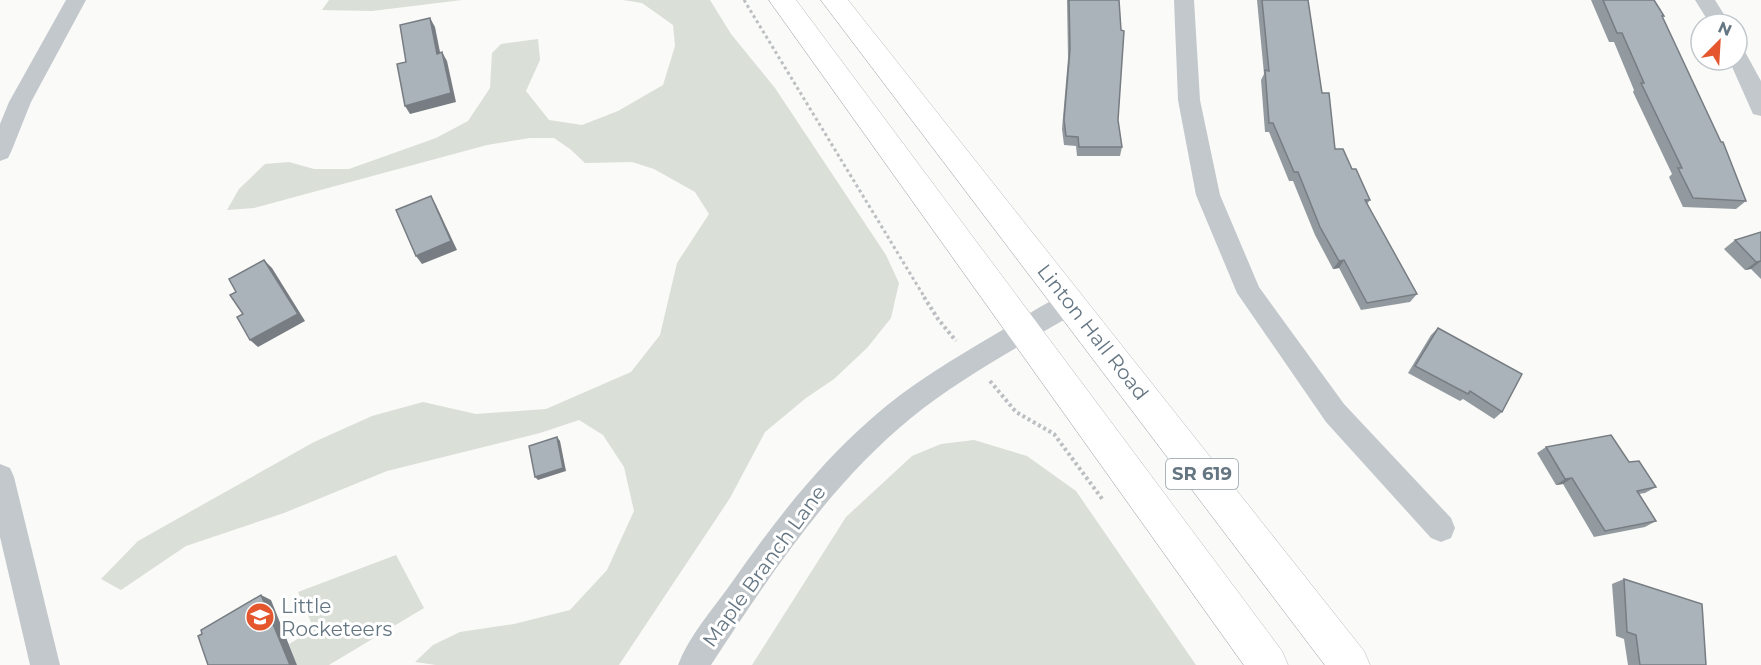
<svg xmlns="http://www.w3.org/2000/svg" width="1761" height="665" font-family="Montserrat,sans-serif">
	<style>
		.green { fill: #dadfd7 }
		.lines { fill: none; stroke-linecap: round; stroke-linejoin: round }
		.primary-casing { stroke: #b5babe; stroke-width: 1 }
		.path-far1 { stroke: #bbbfc2; stroke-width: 3; stroke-dasharray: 3 3; stroke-linecap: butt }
		.path { stroke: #bbbfc2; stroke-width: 4; stroke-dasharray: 3 3; stroke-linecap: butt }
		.minor { fill: #c3c8cc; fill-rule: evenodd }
		.primary { fill: #fff; fill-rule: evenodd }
		.wall { fill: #929a9f }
		.shaded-wall { fill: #777d82 }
		.building { fill: #aab3b9; stroke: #777d82; stroke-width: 1.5 }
		.labels { text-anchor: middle; stroke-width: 6; stroke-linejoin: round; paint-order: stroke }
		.shield { fill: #fff; stroke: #939fa8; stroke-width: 1.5 }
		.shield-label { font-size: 18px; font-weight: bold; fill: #657683 }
		.street-label { font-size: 20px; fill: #657683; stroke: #fff }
		.poi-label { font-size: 20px; fill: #657683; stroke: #fff; text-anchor: start }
	</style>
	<rect width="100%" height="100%" fill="#fafaf8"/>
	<g class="green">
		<path d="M329,0h133l-90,11 -50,-1z"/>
		<path d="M623,0h87l21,34 44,54 111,167 13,28 -8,35 -24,30 -33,31 -28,19 -41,34 -35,66 -111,167h-183l-21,-3 18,-17 27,-13 54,-8 56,-14 37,-40 27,-59 -10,-44 -21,-32 -24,-15 -39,13 -153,38 -103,42 -98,33 -65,44 -20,-11 37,-38 176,-99 58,-26 51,-14 53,12 70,-5 85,-37 29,-37 17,-72 32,-49 -14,-22 -41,-23 -22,-7 -47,1 -15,-14 -16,-11h-24l-43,7 -233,63 -27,2 12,-21 26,-25 24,-2 25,7h35l87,-31 32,-17 22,-33 2,-35 9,-9 37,-5 2,21 -14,31 23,29 33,5 36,-14 45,-26 12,-39 -2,-21 -31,-22z"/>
		<path d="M974,440l53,16 49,35 120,174h-444l94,-148 66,-61 29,-12z"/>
		<path d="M396,555l28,53 -95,57h-32l-8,-21 25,-15 -16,-37z"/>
	</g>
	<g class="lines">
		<g class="primary-casing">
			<g id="primary">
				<path d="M769,0h27l486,651 6,14h-44z"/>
				<path d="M821,0h27l516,651 6,14h-45z"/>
			</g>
		</g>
		<path class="path-far1" d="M744,0l181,298"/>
		<g class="path">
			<path d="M924,297l14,22 18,22"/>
			<path d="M990,381l26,31 38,22 49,66"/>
		</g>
		<g class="minor">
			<path d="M66,0h20l-55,102 -20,50 -3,6 -8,3v-37l9,-22z"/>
			<path d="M1174,0h20l6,100 20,95 39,92 85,117 107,114 4,10 -4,10 -10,4 -10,-4 -105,-116 -89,-129 -41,-98 -18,-95z"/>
			<path d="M1695,0h20l15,24h-20z"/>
			<path d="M1737,48l7,2 17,31v35l-8,-2 -24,-54h8z"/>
			<path d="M1071,292l9,4 4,7 -4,7c-57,35 -117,66 -169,108 -83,68 -142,159 -200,247h-33c11,-29 34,-55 52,-80 42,-60 86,-118 141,-166 39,-35 84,-61 128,-87 23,-13 47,-31 72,-40z"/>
			<path d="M0,464l10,4 4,9 46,188h-30l-30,-128z"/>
		</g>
		<use href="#primary" class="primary"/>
	</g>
	<g class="wall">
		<path d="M1067,0h52l-1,120 4,27 -2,9h-43l-1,-10 -12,-1 -2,-16 6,-71z"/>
		<path d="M1257,0h51l14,93 13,56 17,20 18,31 -3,4 50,90 -7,8 -49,8 -22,-42 -6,1 -18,-34 -22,-54h-4l-20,-49h-4l-4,-52 3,-6z"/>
		<path d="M1591,0h63l10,16 -2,2 84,183 -10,8 -53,-2 -14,-30 3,-3 -39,-82 1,-2 -20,-48h-5z"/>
		<path d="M1761,232v47l-10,-10 -6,1 -21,-21 11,-9z"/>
		<path d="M1438,328l64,84 -8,7 -31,-20 -3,2 -52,-28 23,-38z"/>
		<path d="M1546,447l83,15 27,25 -11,6 -6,1 17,27 -11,6 -51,10 -31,-53 -7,1 -19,-32z"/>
		<path d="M1624,579l82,86h-78l-4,-26 -8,-3 -4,-52z"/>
	</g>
	<g class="shaded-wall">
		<path d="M430,18l5,9 7,35 -5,-8z"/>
		<path d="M442,52l5,9 9,41 -46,12 -5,-8z"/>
		<path d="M431,196l5,9 21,45 -35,14 -6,-8z"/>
		<path d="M264,260l8,8 33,53 -47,26 -8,-7z"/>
		<path d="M1344,260l-5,8 -6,1 6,-8z"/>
		<path d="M1761,261l-10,8 -6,1 11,-8z"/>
		<path d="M557,437l3,4 6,30 -28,9 -3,-3z"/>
		<path d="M1572,478l-9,6 -7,1 9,-6z"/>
		<path d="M261,595l10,5 26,65h-7z"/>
	</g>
	<g class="building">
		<path d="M1069,0h50l2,30 3,1 -6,89 4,27h-43l-1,-10 -12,-1 -2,-16 6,-71z"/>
		<path d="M1262,0h46l14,93h7l6,56h8l9,20h4l14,31h-5l52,94 -50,9 -23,-43 -5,1 -19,-34 -22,-55h-4l-21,-49h-4l-4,-53 4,1z"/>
		<path d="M1603,0h51l10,16h-2l59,126h2l23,59 -53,-3 -15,-30h4l-41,-85h3l-22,-50h-5z"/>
		<path d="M430,18l7,36 5,-2 9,41 -46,13 -8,-42 9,-2 -6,-37z"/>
		<path d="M431,196l20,45 -35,15 -20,-46z"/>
		<path d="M1761,232v29l-5,1 -21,-22z"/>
		<path d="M264,260l34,54 -48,26 -13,-23 6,-3 -13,-19 6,-3 -7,-13z"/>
		<path d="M1438,328l84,46 -20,38 -32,-21 -2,3 -53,-28z"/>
		<path d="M1611,435l18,27 10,-1 17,26 -19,4 19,30 -51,10 -33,-53 -7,1 -19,-32z"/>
		<path d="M557,437l6,31 -28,9 -6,-31z"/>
		<path d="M1624,579l78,25 4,61h-66l-4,-30 -9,-3z"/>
		<path d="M261,595l29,70h-82l-10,-29 4,-2 -1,-4z"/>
	</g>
	<defs>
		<g id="school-disc" transform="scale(1.5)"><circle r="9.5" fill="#e4572e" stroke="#fff"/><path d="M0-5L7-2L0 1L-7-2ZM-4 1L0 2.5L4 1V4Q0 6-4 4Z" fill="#fff"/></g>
	</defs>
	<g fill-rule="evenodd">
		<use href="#school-disc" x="260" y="617"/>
	</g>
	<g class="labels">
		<rect class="shield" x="1166" y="459" width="72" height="30" rx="4.5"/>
		<g class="shield-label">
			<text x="1202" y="480">SR 619</text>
		</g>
		<g class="street-label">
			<text transform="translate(1093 332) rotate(52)" y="7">Linton Hall Road</text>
			<text transform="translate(764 566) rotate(-54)" y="7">Maple Branch Lane</text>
		</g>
		<g class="poi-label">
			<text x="281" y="613">Little<tspan x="281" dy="23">Rocketeers</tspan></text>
		</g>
	</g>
	<g transform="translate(1719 42) rotate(24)"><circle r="28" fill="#ffffff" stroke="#c1c8cd" stroke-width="1.5"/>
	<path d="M0-4.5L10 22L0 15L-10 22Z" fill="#e4572e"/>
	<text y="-9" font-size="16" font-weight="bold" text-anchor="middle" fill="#657683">N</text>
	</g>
</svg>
